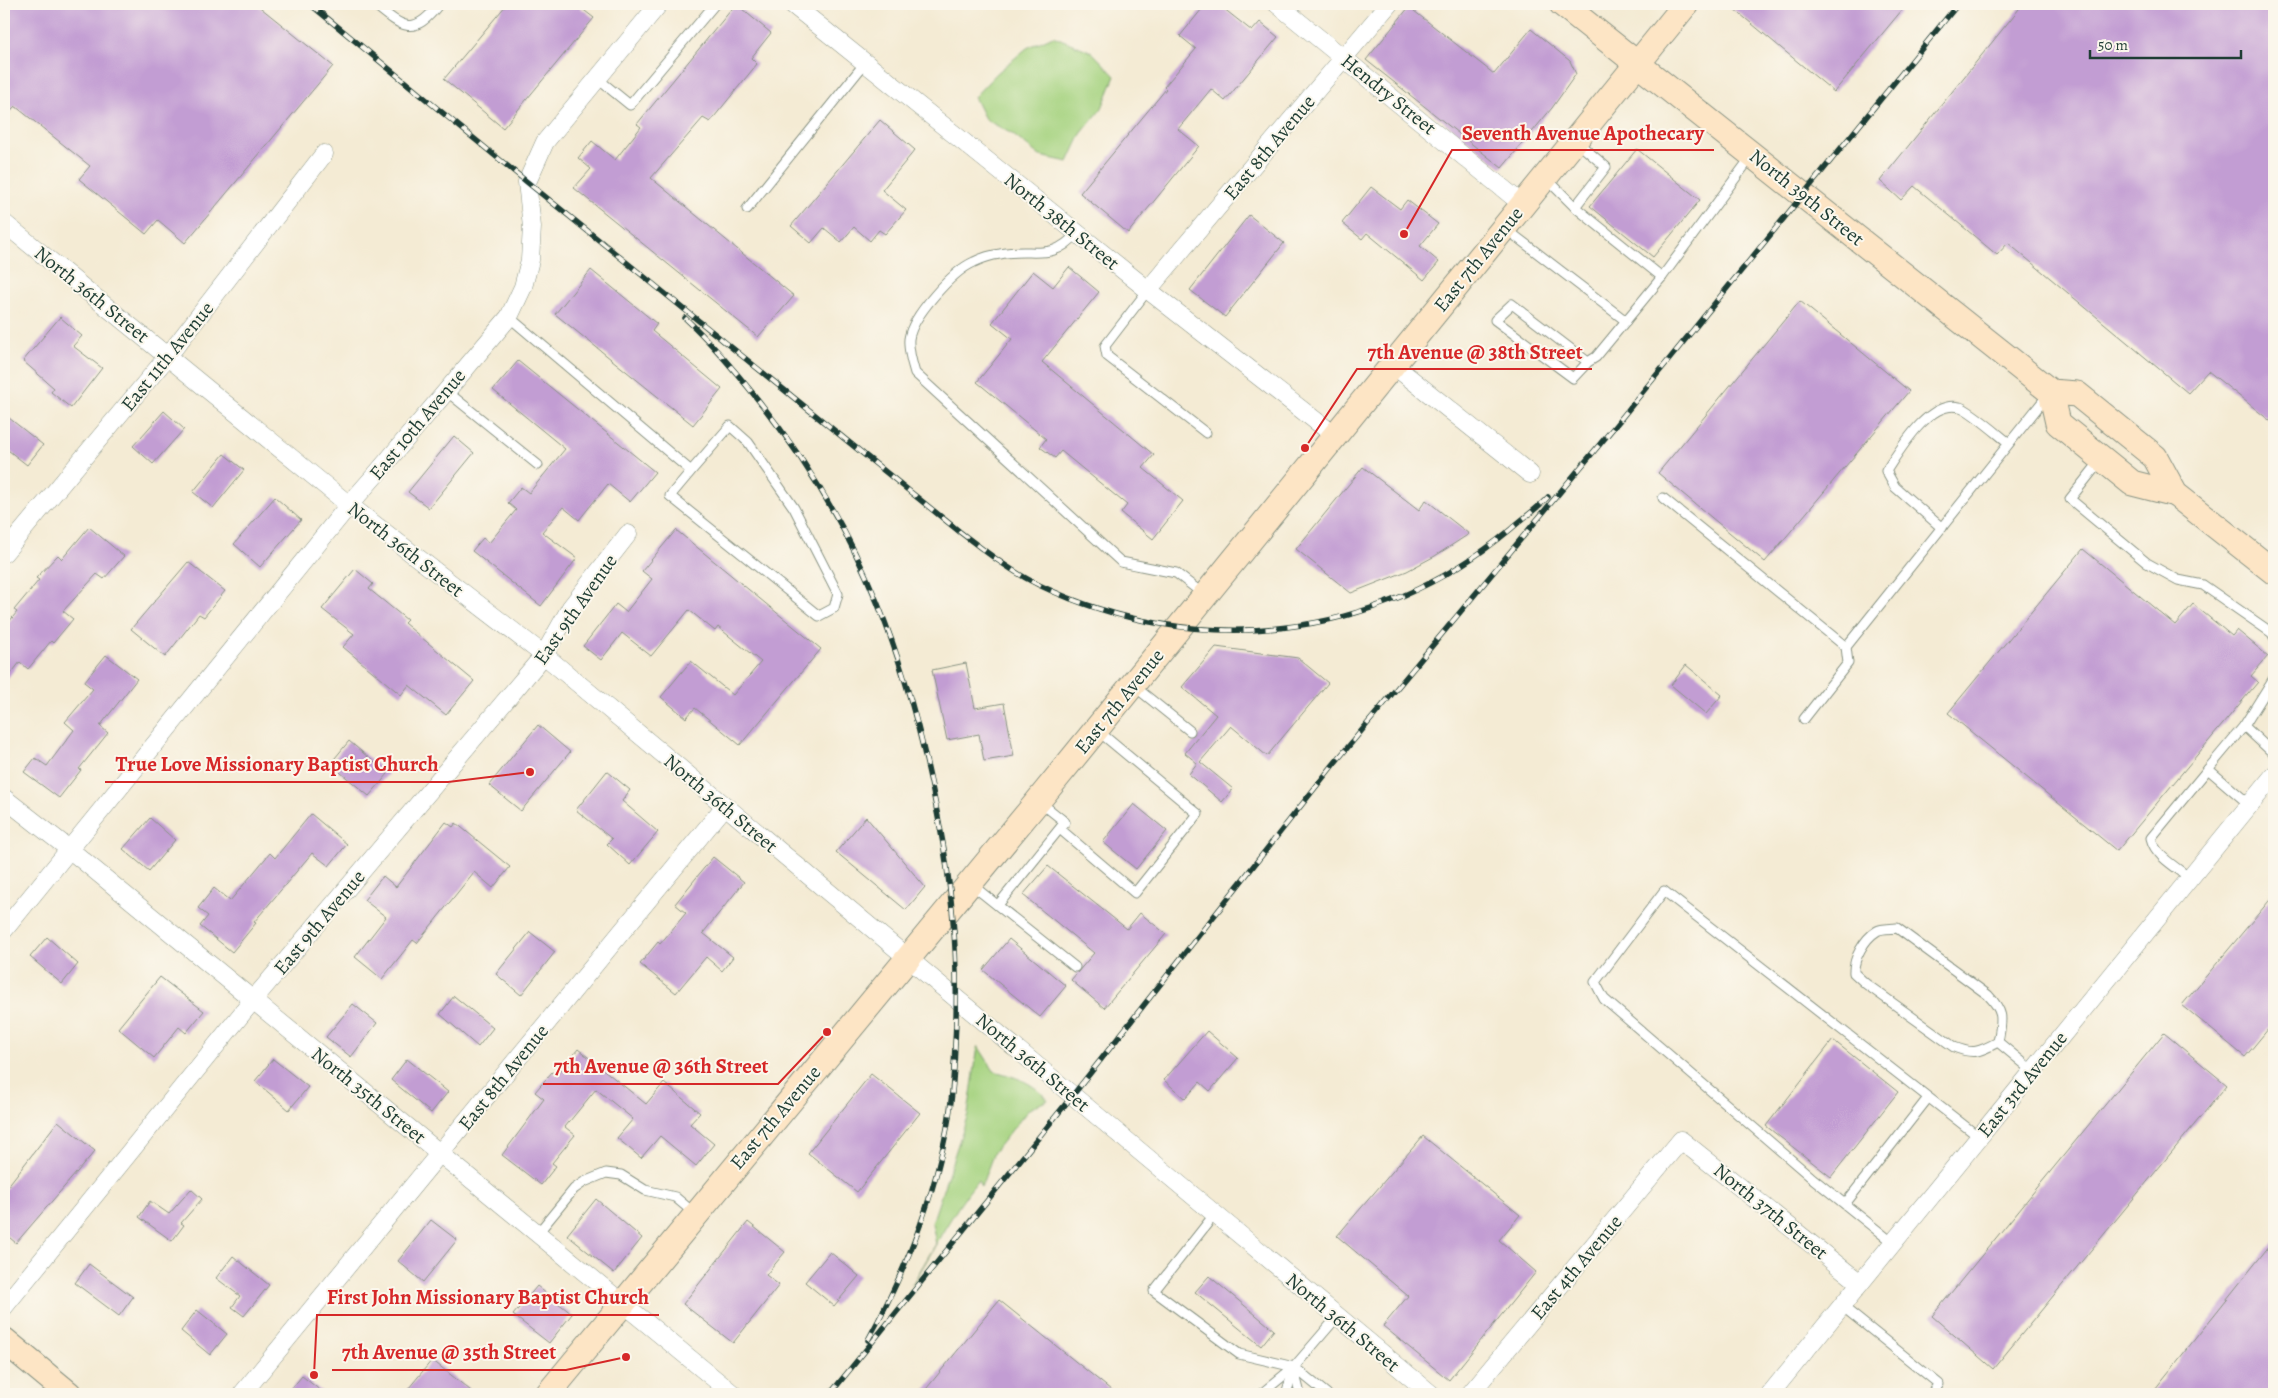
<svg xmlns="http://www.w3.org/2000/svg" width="2278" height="1398" font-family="Alegreya,serif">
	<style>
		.green { fill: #a6d380; stroke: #62885a }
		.building { fill: #c29dd3 }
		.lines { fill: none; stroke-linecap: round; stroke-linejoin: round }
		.lane-casing { stroke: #8a9484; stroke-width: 11 }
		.street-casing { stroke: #8a9484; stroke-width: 19 }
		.secondary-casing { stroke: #8a9484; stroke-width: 27 }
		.lane { stroke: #fff; stroke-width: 9 }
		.street { stroke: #fff; stroke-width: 18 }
		.secondary { stroke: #fde5c5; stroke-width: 25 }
		.rail-casing { stroke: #1f3d34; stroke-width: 5.5 }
		.rail { stroke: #fbf7ec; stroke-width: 4; stroke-dasharray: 11; stroke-linecap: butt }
		.labels { text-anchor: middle; stroke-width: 4; stroke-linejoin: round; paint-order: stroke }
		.street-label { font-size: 20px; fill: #1f3d34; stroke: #fbf7ec }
		.leader { fill: none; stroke: #d62828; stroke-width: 2 }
		.callout-dot { fill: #d62828; stroke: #fbf7ec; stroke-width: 2 }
		.callout-label { font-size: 21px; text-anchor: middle; font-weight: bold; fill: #d62828; stroke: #fbf7ec; stroke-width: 4; stroke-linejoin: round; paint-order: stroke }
	</style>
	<rect width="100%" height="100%" fill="#fbf7ec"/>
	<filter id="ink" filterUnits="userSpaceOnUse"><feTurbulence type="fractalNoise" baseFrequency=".02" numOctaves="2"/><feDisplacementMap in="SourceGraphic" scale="10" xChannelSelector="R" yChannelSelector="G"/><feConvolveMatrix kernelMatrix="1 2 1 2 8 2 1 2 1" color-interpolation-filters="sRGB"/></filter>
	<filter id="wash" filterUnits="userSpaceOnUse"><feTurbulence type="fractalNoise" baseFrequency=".0096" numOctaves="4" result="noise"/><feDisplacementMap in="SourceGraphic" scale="20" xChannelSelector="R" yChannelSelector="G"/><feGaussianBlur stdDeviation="1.12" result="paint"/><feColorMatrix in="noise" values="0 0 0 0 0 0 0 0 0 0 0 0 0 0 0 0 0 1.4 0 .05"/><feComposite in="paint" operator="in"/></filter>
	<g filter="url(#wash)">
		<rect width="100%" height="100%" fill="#f4ebd4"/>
		<g class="green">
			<path d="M1053,36l39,16 23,24 -13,32 -21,26 -13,28 -28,-6 -28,-22 -27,-15 -11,-22 23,-24 30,-25z"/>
			<path d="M978,1046l16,25c22,6 39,11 54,29l-19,9 -35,43 -13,35 -3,-7c-26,32 -44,69 -66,105l24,-41 -4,-21 36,-109z"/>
		</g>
		<g id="blocks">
			<g class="building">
				<path d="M4,4h252l77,62 -148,177 -27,-23 -12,14 -67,-55 11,-13 -75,-60 -11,12z"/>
				<path d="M507,4h69l18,14 -91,110 -59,-49z"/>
				<path d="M736,4l35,29 -20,25 6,6 -47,58 -7,-4 -52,60 143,118 -36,41 -184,-149 17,-19 -13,-11 14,-17 23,19 26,-33 -4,-3z"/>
				<path d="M1206,4h12l34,27 8,-9 18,15 -53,64 -14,-12 -33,40 21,17 -71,87 -48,-40 86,-104 -2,-2 32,-38 -16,-13z"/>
				<path d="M1728,4h179l-73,88z"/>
				<path d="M2023,4h251v420l-66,-53 -20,22 -180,-150 -11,12 -83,-69 -13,14 -21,-19z"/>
				<path d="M1409,7l85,67 37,-45 39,32 6,13 -24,34 -50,60 -136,-108z"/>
				<path d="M880,120l35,30 -33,40 24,20 -21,24 -6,-4 -9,11 -16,-14 -13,15 -17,-14 -13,15 -20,-17z"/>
				<path d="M1637,149l63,51 -47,57 -63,-51z"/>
				<path d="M1371,187l29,22 7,-9 31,24 -18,22 19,16 -15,18 -57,-47 -5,6 -20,-16z"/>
				<path d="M1249,215l35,28 -59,74 -35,-27z"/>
				<path d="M1069,267l30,25 -57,70 112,93 -11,13 40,33 -30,38 -32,-26 6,-8 -66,-54 -6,7 -15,-11 6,-8 -69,-57 35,-43 -20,-16 41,-52 20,16z"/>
				<path d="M591,270l66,54 -5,7 70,58 -29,36 -138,-111z"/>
				<path d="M1800,301l109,90 -144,171 -107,-89z"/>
				<path d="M60,317l22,19 -9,10 29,22 -31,40 -20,-16 3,-4 -31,-27z"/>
				<path d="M518,361l137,111 -25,30 -22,-18 -29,36 -16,-13 -21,25 35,26 -36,48 -69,-55 11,-13 6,5 27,-33 -8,-7 13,-16 8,6 36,-44 -72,-59z"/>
				<path d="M164,411l20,18 -31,35 -20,-18z"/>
				<path d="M4,414l39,31 -16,20 -23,-18z"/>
				<path d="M454,436l20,17 -45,55 -21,-16z"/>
				<path d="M224,454l20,16 -31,38 -20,-16z"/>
				<path d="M1363,467l56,43 7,-10 43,34 -34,22 -28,15 -56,22 -55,-44z"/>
				<path d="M275,497l26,23 -41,47 -26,-23z"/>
				<path d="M89,527l35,29 -20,23 -7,-5 -34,37 10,8 -20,24 -2,-2 -23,28 -8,-7 -16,21v-55l13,-16 -3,-2 25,-30 -3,-2 22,-23 4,4z"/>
				<path d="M676,530l145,119 -81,96 -45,-37 -9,10 -25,-21 30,-36 42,34 28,-33 -43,-35 -3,4 -26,-21 -38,46 -29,-23 -21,27 -18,-14 33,-42 10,8 26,-33 -10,-8z"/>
				<path d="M2083,549l92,76 18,-21 39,32 5,-6 31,26 -17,20 7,6 -141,169 -169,-138z"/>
				<path d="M188,562l37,29 -21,26 -5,-3 -34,43 -34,-28z"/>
				<path d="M355,569l18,15 -4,5 38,31 -3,3 70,58 -28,34 -37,-30 -8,10 -58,-48 11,-13 -32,-25z"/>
				<path d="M1216,647l82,11 30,25 -61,73 -36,-30 -31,36 33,27 -11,13 -33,-28 8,-11 -12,-10 31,-38 -34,-28z"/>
				<path d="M106,655l31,24 -37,47 8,7 -29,36 2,1 -22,28 -35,-26 11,-14 12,8 27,-36 -9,-8 28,-33 -9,-7z"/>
				<path d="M966,663l9,45 29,-5 10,53 -30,5 -5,-27 -32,6 -15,-70z"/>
				<path d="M1686,665l36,30 -16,19 -35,-29z"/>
				<path d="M538,725l32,27 -49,59 -32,-26z"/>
				<path d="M349,741l39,33 -19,22 -39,-32z"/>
				<path d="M607,771l23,19 -8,11 36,31 -28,33 -23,-21 5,-5 -36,-29z"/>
				<path d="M1134,804l33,27 -31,38 -33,-27z"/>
				<path d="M311,814l36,30 -18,22 -17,-13 -58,69 2,1 -24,29 -32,-26 8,-10 -10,-8 16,-20 16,13 40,-48 5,5z"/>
				<path d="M866,817l59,70 -19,23 -70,-58z"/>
				<path d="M150,818l25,22 -26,31 -26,-22z"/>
				<path d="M446,822l7,5 3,-4 54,44 -17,21 -19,-16 -57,71 -4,-3 -31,39 -27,-22 31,-40 -22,-17 19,-24 13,11z"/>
				<path d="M713,857l31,25 -41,51 30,24 -11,14 -16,-14 -30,36 -36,-29 18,-22 2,2 26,-31 -11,-9z"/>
				<path d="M1048,866l79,63 13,-16 26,21 -62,74 -33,-28 23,-27 -71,-58z"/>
				<path d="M2274,895v127l-29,35 -63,-52z"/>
				<path d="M530,932l25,20 -34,43 -25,-21z"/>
				<path d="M47,937l31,27 -16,20 -32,-27z"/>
				<path d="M1009,939l57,47 -26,31 -57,-47z"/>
				<path d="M160,977l44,34 -18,22 -7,-6 -25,31 -36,-30z"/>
				<path d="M454,996l39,32 -15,19 -38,-33z"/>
				<path d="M353,1004l24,19 -26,34 -25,-20z"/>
				<path d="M1207,1031l31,27 -28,33 -10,-9 -15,17 -21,-19z"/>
				<path d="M2164,1033l63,52 -234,284 -61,-53z"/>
				<path d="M1833,1040l65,52 -67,85 -65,-51z"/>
				<path d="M578,1049l68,55 18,-21 36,30 -10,11 24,20 -18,22 -36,-30 -19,22 -24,-20 16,-19 -37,-30 -31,38 10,8 -23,28 4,3 -15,19 -39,-30 42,-56 -9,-7 17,-20 5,3z"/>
				<path d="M273,1059l35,28 -19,23 -34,-29z"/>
				<path d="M407,1059l41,33 -17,21 -40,-33z"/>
				<path d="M871,1074l49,39 -63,79 -49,-39z"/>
				<path d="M58,1121l37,30 -79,92 -12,-10v-42z"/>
				<path d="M1423,1136l97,79 -21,25 37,32 -87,108 -66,-54 25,-30 -71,-60z"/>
				<path d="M191,1189l11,10 -21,24 3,2 -12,16 -33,-24 11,-16 19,13z"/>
				<path d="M596,1199l46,39 -28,35 -47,-38z"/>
				<path d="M431,1220l26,20 -34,42 -25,-21z"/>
				<path d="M748,1222l37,30 -19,23 13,10 -46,58 -50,-39z"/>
				<path d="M2274,1240v154h-123z"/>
				<path d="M830,1252l29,24 -25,30 -29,-24z"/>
				<path d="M233,1256l36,29 -25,31 -12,-9 8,-11 -24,-18z"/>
				<path d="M89,1264l44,33 -14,19 -44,-33z"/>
				<path d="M1209,1276l65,54 -13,16 -66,-54z"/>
				<path d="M537,1286l35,28 -23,29 -36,-28z"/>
				<path d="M999,1300l117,94h-194z"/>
				<path d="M197,1310l30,24 -17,21 -29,-24z"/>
				<path d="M432,1360l43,34h-71z"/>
				<path d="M302,1376l23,18h-38z"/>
			</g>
		</g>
	</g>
	<g filter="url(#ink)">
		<use href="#blocks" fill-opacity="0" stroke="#8a9484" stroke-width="1"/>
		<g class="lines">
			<g class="lane-casing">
				<g id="lane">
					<path d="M374,4c28,23 39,34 65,0"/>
					<path d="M598,79l32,26 85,-101"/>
					<path d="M1546,178l29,29 87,70"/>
					<path d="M1575,207l31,-40 -29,-25"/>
					<path d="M747,209l118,-146"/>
					<path d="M1506,229l120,92"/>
					<path d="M1077,233c-25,30 -44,14 -77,21 -8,1 -18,4 -26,8 -21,9 -62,54 -65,77 -1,12 3,24 6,34l206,189 55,11 27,21"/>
					<path d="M1148,290l-43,56 2,10 99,77"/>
					<path d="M509,317l182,154 -21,25 149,120 15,-8 4,-14 -44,-86 -46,-66 -18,-16 -39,45"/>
					<path d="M1588,362l-76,-58 -17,16 78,58 15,-16 8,-5 66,-80 89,-120"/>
					<path d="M445,390l93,75"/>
					<path d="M2101,460l-31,39 77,64 31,17 25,5 69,48 2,4"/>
					<path d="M1663,498l183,149 2,16 -44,56"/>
					<path d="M1942,528l-47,-41 -9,-16c14,-21 43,-72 74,-64 9,2 40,29 49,36"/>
					<path d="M1846,647l201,-251"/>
					<path d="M1134,686l56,45"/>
					<path d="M2244,726l30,-48"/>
					<path d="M2250,805l-42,-36 36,-43 30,28"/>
					<path d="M1060,829l75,64 63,-79 -101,-84"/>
					<path d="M2190,878c-14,-11 -35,-22 -39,-40l57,-69"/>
					<path d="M972,885l103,82"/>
					<path d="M998,905l67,-83 -25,-20"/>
					<path d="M1998,1042c-19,10 -24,13 -44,5l-88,-63 -12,-11c-1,-14 10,-34 23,-42 5,-3 15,-2 20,-3l91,67c17,18 14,24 10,47l35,29"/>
					<path d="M1845,1204l83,-106"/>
					<path d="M1214,1215l-60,76 85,63 55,13"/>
					<path d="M538,1233l36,-44 10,-7 22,-9 15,2 24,15 30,7 19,16"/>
					<path d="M1893,1243l-82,-66 -207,-178 -9,-17 69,-91 315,246"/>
					<path d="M1842,1306l97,78 -8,10"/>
					<path d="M1294,1370l6,24"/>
					<path d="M1261,1394l33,-27"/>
					<path d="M1286,1394l8,-26"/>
					<path d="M1327,1394l-33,-27 43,-50"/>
				</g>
			</g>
			<g class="street-casing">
				<g id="street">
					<path d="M792,4l356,286 186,145"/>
					<path d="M1277,4l245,200"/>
					<path d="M4,223l345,282 195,150 887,739"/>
					<path d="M1148,290l241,-286"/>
					<path d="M1392,364l138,110"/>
					<path d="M4,553l164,-197 156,-202"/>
					<path d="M4,798l65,51 664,545"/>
					<path d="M4,930l345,-425 29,-33 131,-155 14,-30 7,-27 2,-33 -5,-45 18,-40 114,-138"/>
					<path d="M4,1307l249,-307 291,-345 27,-48 57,-73"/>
					<path d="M242,1394l483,-588"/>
					<path d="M1470,1394l211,-254 179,143"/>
					<path d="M1770,1394l504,-619"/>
				</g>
			</g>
			<g class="secondary-casing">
				<g id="secondary">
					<path d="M1562,4l489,388 26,2 78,63 20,37 99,78"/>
					<path d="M2051,392l7,31 74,60 43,11"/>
					<path d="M4,1340l65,54"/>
					<path d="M548,1394l490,-593 648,-797"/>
				</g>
			</g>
			<use href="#lane" class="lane"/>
			<use href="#street" class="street"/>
			<use href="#secondary" class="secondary"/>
			<g class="rail-casing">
				<g id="rail">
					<path d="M310,4l217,178 433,350c25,19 50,39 79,53 157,75 337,57 472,-56 12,-11 26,-20 37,-32"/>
					<path d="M685,318c27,25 51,54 74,83 104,131 151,264 181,426 14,72 19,144 15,217 -1,31 -3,63 -10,94 -15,72 -42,138 -77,202"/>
					<path d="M830,1394l243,-299 260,-330 282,-339 343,-422"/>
				</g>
			</g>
			<use href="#rail" class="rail"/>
		</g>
	</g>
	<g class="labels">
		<g class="street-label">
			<text transform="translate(1389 94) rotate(39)" y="7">Hendry Street</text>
			<text transform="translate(1269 147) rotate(-50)" y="7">East 8th Avenue</text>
			<text transform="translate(1807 197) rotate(39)" y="7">North 39th Street</text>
			<text transform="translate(1062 221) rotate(39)" y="7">North 38th Street</text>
			<text transform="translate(1478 259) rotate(-51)" y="7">East 7th Avenue</text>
			<text transform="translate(92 294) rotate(39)" y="7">North 36th Street</text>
			<text transform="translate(167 356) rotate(-51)" y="7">East 11th Avenue</text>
			<text transform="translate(417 424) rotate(-50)" y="7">East 10th Avenue</text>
			<text transform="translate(406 549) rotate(38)" y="7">North 36th Street</text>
			<text transform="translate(575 609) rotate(-55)" y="7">East 9th Avenue</text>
			<text transform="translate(1119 701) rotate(-51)" y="7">East 7th Avenue</text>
			<text transform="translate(721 803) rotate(40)" y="7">North 36th Street</text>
			<text transform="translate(319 922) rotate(-50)" y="7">East 9th Avenue</text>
			<text transform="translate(1033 1062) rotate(40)" y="7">North 36th Street</text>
			<text transform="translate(503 1077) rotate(-51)" y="7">East 8th Avenue</text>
			<text transform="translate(2022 1084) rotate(-51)" y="7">East 3rd Avenue</text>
			<text transform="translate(369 1095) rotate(39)" y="7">North 35th Street</text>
			<text transform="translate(775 1117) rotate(-50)" y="7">East 7th Avenue</text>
			<text transform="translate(1771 1211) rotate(39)" y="7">North 37th Street</text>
			<text transform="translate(1576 1267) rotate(-50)" y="7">East 4th Avenue</text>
			<text transform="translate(1343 1322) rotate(40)" y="7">North 36th Street</text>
		</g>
	</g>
	<path class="leader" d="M1404 234L1452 150H1714M1305 448L1357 369H1592M530 772L448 782H105M827 1032L778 1084H543M314 1375L317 1315H659M626 1357L566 1370H332"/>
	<g class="callout-dot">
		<circle cx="1404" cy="234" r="5"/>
		<circle cx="1305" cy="448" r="5"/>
		<circle cx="530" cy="772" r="5"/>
		<circle cx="827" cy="1032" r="5"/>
		<circle cx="314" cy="1375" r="5"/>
		<circle cx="626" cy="1357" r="5"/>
	</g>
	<g class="callout-label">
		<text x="1583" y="140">Seventh Avenue Apothecary</text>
		<text x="1475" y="359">7th Avenue @ 38th Street</text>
		<text x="277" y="771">True Love Missionary Baptist Church</text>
		<text x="661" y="1073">7th Avenue @ 36th Street</text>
		<text x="488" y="1304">First John Missionary Baptist Church</text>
		<text x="449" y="1359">7th Avenue @ 35th Street</text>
	</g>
	<rect width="2278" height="1398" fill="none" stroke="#fbf7ec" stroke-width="20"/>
	<path d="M2090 50v8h151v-8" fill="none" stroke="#1f3d34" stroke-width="2.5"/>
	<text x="2098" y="50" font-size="15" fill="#1f3d34" stroke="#fbf7ec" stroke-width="4" paint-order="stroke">50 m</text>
</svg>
